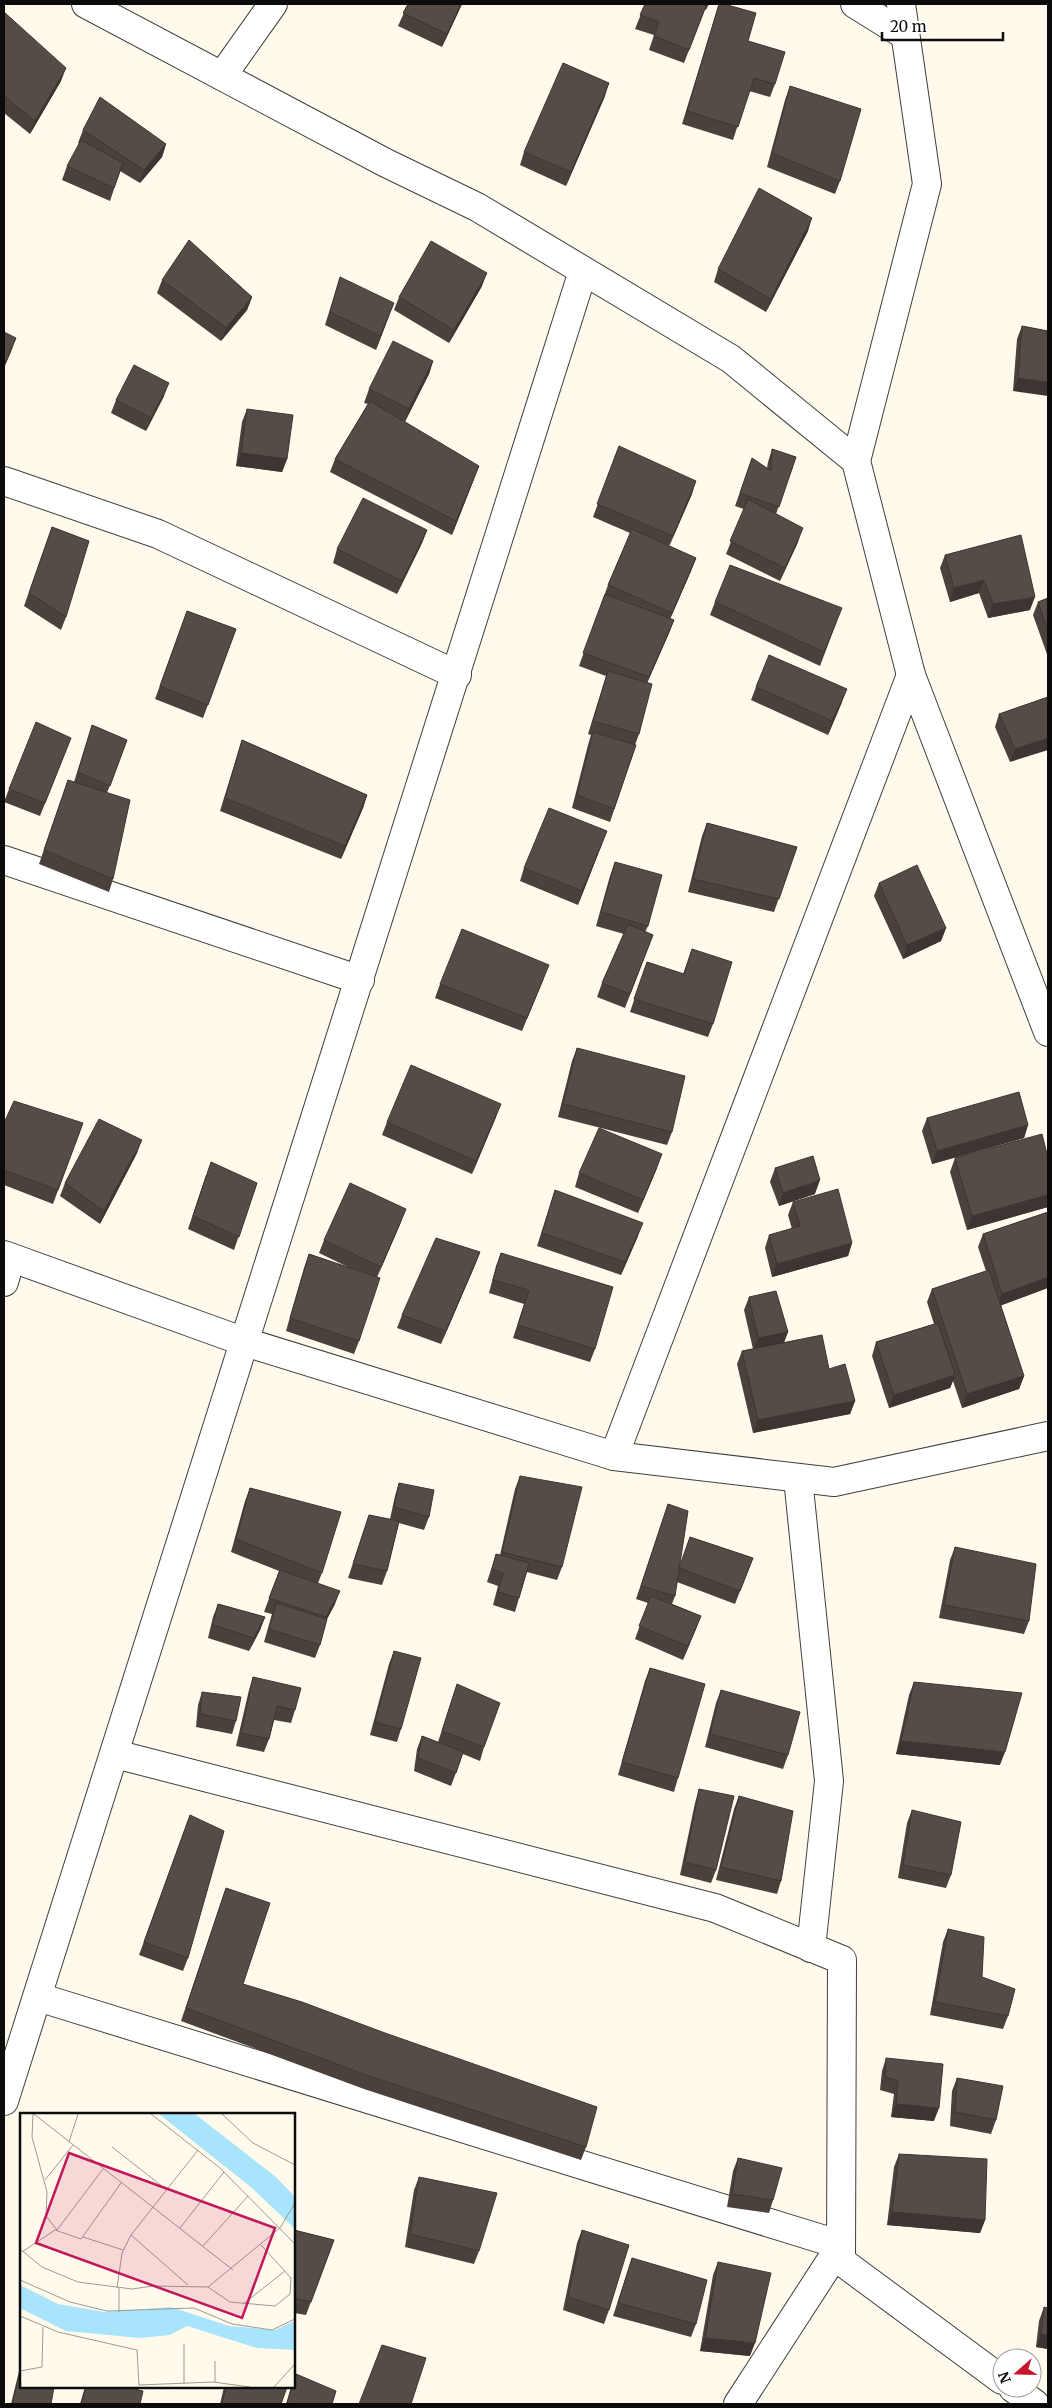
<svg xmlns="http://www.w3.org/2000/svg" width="1052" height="2408" font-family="Merriweather,serif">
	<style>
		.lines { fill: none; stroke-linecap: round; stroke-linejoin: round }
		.street-casing { stroke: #3f3f3f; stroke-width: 30 }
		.street { stroke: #fff; stroke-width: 28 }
		.wall { fill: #4a413d }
		.shaded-wall { fill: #3c3532 }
		.building { fill: #564c47; stroke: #3c3532 }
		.inset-road { fill: none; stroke: #9e9b92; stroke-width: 1 }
		.view { fill: #c2185b; fill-opacity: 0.15; stroke: #c2185b; stroke-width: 2.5 }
		.inset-edge { fill: none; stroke: #0c0c0c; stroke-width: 2.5 }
	</style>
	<rect width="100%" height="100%" fill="#fffaeb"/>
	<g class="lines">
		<g class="street-casing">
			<g id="street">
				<path d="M86,4l300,159 91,44 254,152 125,102 55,214 137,357"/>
				<path d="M855,4l50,31"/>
				<path d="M222,76l51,-72"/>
				<path d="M856,461l71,-277 -26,-180"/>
				<path d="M4,481l154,53 299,141"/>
				<path d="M4,860l356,120"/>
				<path d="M4,1255l241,87 369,114 220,26 214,-46"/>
				<path d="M4,1282l7,-24"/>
				<path d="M614,1456l297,-781"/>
				<path d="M798,1478l31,303 -18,167"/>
				<path d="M115,1754l600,154 127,52 -1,301 161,119"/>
				<path d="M38,1997l803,248 -103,159"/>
				<path d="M4,2101l579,-1830"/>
				<path d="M1013,2388l22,16"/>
			</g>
		</g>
		<use href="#street" class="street"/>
	</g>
	<g class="wall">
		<path d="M408,4h54l-20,43 -44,-21z"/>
		<path d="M645,4h64l-3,6 -1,-1 -21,54 -35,-13 5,-15 -19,-6z"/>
		<path d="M719,4l29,37 27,43 -5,13 -21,-6 -16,49 -51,-16z"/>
		<path d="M4,12l57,69 -31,53 -26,-21z"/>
		<path d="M790,86l50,95 -5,13 -68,-27 18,-67z"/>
		<path d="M605,96l-39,90 -46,-21 4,-13z"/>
		<path d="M83,130l83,14 -4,13 -22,26 -20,-12 -10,30 -48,-21 5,-14 13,-22 -2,-1z"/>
		<path d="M808,231l-42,81 -52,-30 4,-13z"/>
		<path d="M340,277l49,39 -13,34 -51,-25z"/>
		<path d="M162,280l90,17 -5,13 -26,31 -64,-48z"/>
		<path d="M482,286l-33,57 -55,-33 5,-13z"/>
		<path d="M1022,326l26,5 -35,60 4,-52z"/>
		<path d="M433,361l-4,13 -24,48 69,57 -22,56 -122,-63 5,-13 33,-55 -4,-1 5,-14z"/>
		<path d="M164,396l-18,35 -35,-18 5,-13z"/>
		<path d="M247,409l40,50 -5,13 -46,-6 6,-44z"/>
		<path d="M619,446l73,48 -23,52 27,12 -5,13 -21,48 4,1 -5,13 -22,50 -8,51 -4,11h1l-26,77 -38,-14 16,-63 3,-10 -3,-1 18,-58 -27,-10 29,-81 22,-52 -37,-16z"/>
		<path d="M772,449l24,8 -20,57 22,28 -18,39 -54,-27 18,-45 -9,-3 17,-48 15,10 1,-6z"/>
		<path d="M52,527l14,90 -5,13 -37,-24z"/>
		<path d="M427,530l-5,13 -25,51 -64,-31 4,-14z"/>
		<path d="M945,555l85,55 -42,8 -9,-25 -29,9 -10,-34z"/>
		<path d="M1048,598v59l-15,-42 5,-13z"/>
		<path d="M715,602l122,19 -17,45 -110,-51z"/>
		<path d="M187,611l49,18 -33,89 -48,-19z"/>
		<path d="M756,687l86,15 -14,33 -77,-35z"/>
		<path d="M1048,697l-38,65 -15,-35 4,-13z"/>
		<path d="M92,725l35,15 -20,53 6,86 -4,13 -70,-28 29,-84 6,2z"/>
		<path d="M71,738l-31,78 -36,-14 5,-13z"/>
		<path d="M242,740l125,55 -4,13 -22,51 -121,-48z"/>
		<path d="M707,823l90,24 -23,65 -86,-20 14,-56z"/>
		<path d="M602,844l-24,61 -58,-24 4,-13z"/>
		<path d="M615,862l33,64 -3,6 8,3 -28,73 -28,-11 5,-14 22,-49 -28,-8 14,-50z"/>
		<path d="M879,883l67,45 -5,13 -38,18 -29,-63z"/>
		<path d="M692,949l21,75 -5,13 -78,-25 17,-50 36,12z"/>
		<path d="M544,978l-22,53 -87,-33 5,-14z"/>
		<path d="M577,1048l95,84 -5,13 -109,-28 14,-56z"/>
		<path d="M496,1117l-24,57 -90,-39 5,-13z"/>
		<path d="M927,1118l101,7 -4,13 -92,26 -10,-33z"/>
		<path d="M4,1123h79l-30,81 -49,-19z"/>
		<path d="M137,1153l-37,71 -40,-28 5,-13z"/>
		<path d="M955,1158h93v49l-81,23 -17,-58z"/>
		<path d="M657,1168l-19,45 -63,-26 4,-14z"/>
		<path d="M775,1168l40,26 -36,12 -9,-24z"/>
		<path d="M206,1175l51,8 -23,67 -46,-21z"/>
		<path d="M555,1190l83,46 -17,39 -84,-29z"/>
		<path d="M793,1202l59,41 -4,13 -76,21 -7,-29 4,-13 23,-6 -4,-14z"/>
		<path d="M1048,1212l-47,94 23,70 -5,13 -57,19 -9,-27 -3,7 -61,20 -17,-52 4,-14 58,-18 -7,-22 5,-13 54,-18 -8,-24 5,-13z"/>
		<path d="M401,1222l-24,55 -18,64 -5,13 -68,-23 18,-63 5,-14 43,15 -33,-16 5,-13z"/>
		<path d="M480,1252l-5,13 -34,79 -44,-16 5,-13z"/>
		<path d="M501,1253l94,96 -5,13 -77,-24 11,-34 -35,-11 7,-27z"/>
		<path d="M749,1297l39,35 -4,10 45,27 26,32 -5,13 -97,19 -16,-69 5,-13 11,-2 -9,-39z"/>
		<path d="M520,1476l42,91 -5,13 -30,-8 -8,26 -4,14 -22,-7 5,-19 -11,-4 9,-28 4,1 15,-66z"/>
		<path d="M399,1483l30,34 -5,13 -25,-7 -12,48 -5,14 -34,-7 21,-63 21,4 5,-23z"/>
		<path d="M250,1488l72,85 -4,10 17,21 -8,15 -7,26 -5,13 -51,-16 8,-28 -8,-2 15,-41 -48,-19 14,-51z"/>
		<path d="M668,1504l11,65 11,-32 63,21 -18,46 -58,-22 -2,14 -3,8 29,12 -18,44 -48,-21 13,-36 -12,-4z"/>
		<path d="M955,1547l74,74 -5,13 -85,-16 11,-58z"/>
		<path d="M218,1604l47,13 -5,13 -11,21 -41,-13 5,-21z"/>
		<path d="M394,1651l7,78 -4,13 -27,-7 19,-71z"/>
		<path d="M650,1668l28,110 -4,14 -56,-17 27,-94z"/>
		<path d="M253,1677l42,33 -4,13 -17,-3 -5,19 -5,13 -28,-6 13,-56z"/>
		<path d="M914,1682l86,83 -104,-11 13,-59z"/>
		<path d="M457,1684l27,63 -4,14 -17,-7 -12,32 -37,-15 3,-22 5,-13 16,6z"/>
		<path d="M721,1690l67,65 -5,14 -78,-22 11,-44z"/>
		<path d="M202,1692l34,29 -4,13 -36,-7 2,-22z"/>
		<path d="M699,1789l17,81 -5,13 -31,-8 15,-72z"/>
		<path d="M739,1796l42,85 -4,13 -61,-14 18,-71z"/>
		<path d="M912,1810l39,65 -5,13 -48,-10 9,-55z"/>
		<path d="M190,1815l-2,143 -5,13 -44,-16z"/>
		<path d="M226,1888l17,96 343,163 -5,13 -217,-71 -183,-68z"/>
		<path d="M948,1929l60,87 -5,13 -73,-14 13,-73z"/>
		<path d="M886,2058l48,63 -43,-4 3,-23 -14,-4 2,-19z"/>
		<path d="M957,2078l39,42 -5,14 -41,-8 2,-35z"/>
		<path d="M899,2154l86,66 -5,13 -93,-8 7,-58z"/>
		<path d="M738,2158l35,42 -4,13 -42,-6 6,-36z"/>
		<path d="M419,2177l60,74 -5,13 -69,-17 9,-57z"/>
		<path d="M294,2230l40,10 -28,75 -12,-2z"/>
		<path d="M582,2230l27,80 -5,14 -41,-14 14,-67z"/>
		<path d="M632,2258l64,66 -5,13 -78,-21z"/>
		<path d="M718,2262l32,94 -50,-5 13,-76z"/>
		<path d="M1044,2307l4,42 -12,-2 3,-26z"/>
		<path d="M21,2363v24l30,17h-40z"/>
		<path d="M296,2374l36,30h-46l5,-17h3v-7z"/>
		<path d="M85,2387h44l11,17h-60z"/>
		<path d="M224,2387h63l-6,17h-61z"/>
	</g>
	<g class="shaded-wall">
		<path d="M461,4h1l-20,43 5,-13z"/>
		<path d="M66,68l-5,13 -31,53 5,-13z"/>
		<path d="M609,83l-4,13 -39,90 5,-14z"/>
		<path d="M166,144l-4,13 -22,26 4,-13z"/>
		<path d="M812,218l-4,13 -42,81 5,-13z"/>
		<path d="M487,273l-5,13 -33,57 5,-13z"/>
		<path d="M252,297l-5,13 -26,31 5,-13z"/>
		<path d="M394,303l-5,13 -13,34 4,-14z"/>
		<path d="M16,338l-5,14 -7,16v-3z"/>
		<path d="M433,361l-4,13 -25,49 5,-14z"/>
		<path d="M1018,378l30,4v14l-35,-5z"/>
		<path d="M169,383l-5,13 -18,35 5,-13z"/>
		<path d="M241,453l46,6 -5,13 -46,-6z"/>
		<path d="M479,466l-5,13 -22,56 4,-14z"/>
		<path d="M696,481l-4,13 -24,55 5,-13z"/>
		<path d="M803,528l-5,14 -18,39 5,-13z"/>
		<path d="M427,530l-5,13 -25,51 5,-13z"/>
		<path d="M696,558l-5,13 -24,55 5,-13z"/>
		<path d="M984,580l-5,13 -29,9 4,-14z"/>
		<path d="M1035,597l-5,13 -42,8 5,-14z"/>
		<path d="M674,620l-5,13 -25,57 5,-13z"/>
		<path d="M847,689l-5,13 -14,33 4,-14z"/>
		<path d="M1048,738v12l-38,12 5,-13z"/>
		<path d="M367,795l-4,13 -22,51 4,-13z"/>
		<path d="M607,831l-5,13 -24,61 4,-14z"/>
		<path d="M946,928l-5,13 -38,18 4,-14z"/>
		<path d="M501,1104l-5,13 -24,57 4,-13z"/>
		<path d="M1028,1125l-4,13 -92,26 5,-13z"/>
		<path d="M142,1140l-5,13 -37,71 4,-13z"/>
		<path d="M662,1154l-5,14 -19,45 5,-13z"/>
		<path d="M820,1180l-5,14 -36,12 4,-13z"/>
		<path d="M1048,1195v12l-81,23 5,-14z"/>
		<path d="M406,1209l-5,13 -25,58 5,-13z"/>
		<path d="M643,1223l-5,13 -17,39 4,-13z"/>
		<path d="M852,1243l-4,13 -76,21 5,-13z"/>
		<path d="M480,1252l-5,13 -34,79 5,-13z"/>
		<path d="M1048,1277v11l-51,19 5,-13z"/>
		<path d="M788,1332l-5,13 -29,6 4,-13z"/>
		<path d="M955,1375l-5,13 -61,20 5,-13z"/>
		<path d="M1024,1376l-5,13 -57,19 5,-14z"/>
		<path d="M855,1401l-5,13 -97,19 5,-13z"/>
		<path d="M340,1591l-5,13 -14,26 5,-13z"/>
		<path d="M701,1616l-5,13 -13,31 5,-14z"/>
		<path d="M265,1617l-5,13 -11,21 5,-13z"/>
		<path d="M901,1741l104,11 -5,13 -104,-11z"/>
		<path d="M896,2104l43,4 -5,13 -43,-4z"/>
		<path d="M892,2212l93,8 -5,13 -93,-8z"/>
		<path d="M1041,2334l7,1v14l-12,-2z"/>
		<path d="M705,2338l50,5 -5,13 -50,-5z"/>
	</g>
	<g class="building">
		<path d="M408,4h53l-14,30 -44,-21z"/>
		<path d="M645,4h56l5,2 -17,44 -35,-14 5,-14 -19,-7z"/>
		<path d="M719,4h5l32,9 -8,28 37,11 -10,32 -21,-6 -16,49 -51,-16z"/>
		<path d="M4,12l62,56 -31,53 -31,-25z"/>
		<path d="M563,63l46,20 -38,89 -47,-20z"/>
		<path d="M790,86l71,23 -21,72 -68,-28z"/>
		<path d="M100,97l66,47 -22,26 -61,-40z"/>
		<path d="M81,140l42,23 -9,25 -47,-22z"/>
		<path d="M759,188l53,30 -41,81 -53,-30z"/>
		<path d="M189,240l63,57 -26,31 -64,-48z"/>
		<path d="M431,241l56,32 -33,57 -55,-33z"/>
		<path d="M340,277l54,26 -14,33 -50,-24z"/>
		<path d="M1022,326l26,5v51l-30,-4z"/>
		<path d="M4,332l12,6 -12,27z"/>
		<path d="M393,341l40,20 -24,48 -40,-20z"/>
		<path d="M134,365l35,18 -18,35 -35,-18z"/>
		<path d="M370,401l109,65 -23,55 -121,-62z"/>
		<path d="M247,409l46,6 -6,44 -46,-6z"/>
		<path d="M619,446l77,35 -23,55 -76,-32z"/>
		<path d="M772,449l24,8 -17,50 -39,-14 12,-35 19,13z"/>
		<path d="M363,498l64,32 -25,51 -65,-32z"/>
		<path d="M748,499l55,29 -18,40 -55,-27z"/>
		<path d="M52,527l37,14 -23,76 -37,-24z"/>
		<path d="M632,529l64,29 -24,55 -64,-28z"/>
		<path d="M1021,535l14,62 -42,7 -9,-24 -30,8 -9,-33z"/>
		<path d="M730,565l112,43 -18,44 -109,-50z"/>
		<path d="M605,594l69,26 -25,57 -66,-24z"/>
		<path d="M1048,598v33l-10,-29z"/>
		<path d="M187,611l49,18 -28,76 -48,-19z"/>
		<path d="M769,655l78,34 -15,32 -76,-34z"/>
		<path d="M608,671l44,13 -13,50 -46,-13z"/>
		<path d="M1048,697v41l-33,11 -16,-35z"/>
		<path d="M36,722l35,16 -26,65 -36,-14z"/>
		<path d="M92,725l35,15 -17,46 -32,-14z"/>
		<path d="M593,732l43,13 -22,64 -37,-14z"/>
		<path d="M242,740l125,55 -22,51 -120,-48z"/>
		<path d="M68,780l62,20 -17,79 -69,-29z"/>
		<path d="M549,808l58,23 -25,60 -58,-23z"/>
		<path d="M707,823l90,24 -18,52 -86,-20z"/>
		<path d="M615,862l47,13 -14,51 -47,-14z"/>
		<path d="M917,865l29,63 -39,17 -28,-62z"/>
		<path d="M628,924l25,11 -23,59 -28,-11z"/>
		<path d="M462,929l87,36 -22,53 -87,-34z"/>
		<path d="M692,949l40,13 -19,62 -79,-25 13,-37 37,12z"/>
		<path d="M577,1048l108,28 -13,56 -109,-28z"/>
		<path d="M411,1065l90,39 -25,57 -89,-39z"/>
		<path d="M1019,1092l9,33 -91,26 -10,-33z"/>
		<path d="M14,1101l69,22 -25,67 -54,-20v-47z"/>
		<path d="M99,1119l43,21 -38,71 -39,-28z"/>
		<path d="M599,1128l63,26 -19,46 -64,-27z"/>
		<path d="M1042,1134l6,24v37l-76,21 -17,-58z"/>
		<path d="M813,1156l7,24 -37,13 -8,-25z"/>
		<path d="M211,1162l46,21 -18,54 -46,-21z"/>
		<path d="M350,1183l56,26 -25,58 -57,-27z"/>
		<path d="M838,1189l14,54 -75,21 -8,-29 31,-9 -7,-24z"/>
		<path d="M555,1190l88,33 -18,39 -83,-29z"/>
		<path d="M1048,1212v65l-46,17 -19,-60z"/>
		<path d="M436,1238l44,14 -34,79 -44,-16z"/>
		<path d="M501,1253l112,34 -18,62 -77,-24 11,-35 -36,-10z"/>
		<path d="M309,1254l71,24 -21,63 -69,-23z"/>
		<path d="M989,1270l35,106 -57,18 -35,-105z"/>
		<path d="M776,1291l12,41 -30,6 -9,-41z"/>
		<path d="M938,1323l17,52 -61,20 -18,-53z"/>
		<path d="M822,1335l7,34 16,-5 10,37 -97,19 -16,-69z"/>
		<path d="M520,1476l62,11 -20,80 -60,-15z"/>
		<path d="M399,1483l35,7 -5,27 -35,-10z"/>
		<path d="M250,1488l91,24 -19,61 -86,-34z"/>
		<path d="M668,1504l20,7 -13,85 -34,-10z"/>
		<path d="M369,1515l30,6 -12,50 -34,-7z"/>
		<path d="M690,1537l63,21 -13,33 -61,-23z"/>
		<path d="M955,1547l81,17 -7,57 -85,-16z"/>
		<path d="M496,1554l33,9 -10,35 -21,-6 5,-19 -11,-4z"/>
		<path d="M280,1570l60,21 -14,26 -57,-19z"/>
		<path d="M651,1596l50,20 -13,30 -49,-20z"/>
		<path d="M276,1603l51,16 -7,26 -51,-16z"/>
		<path d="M218,1604l47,13 -11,21 -41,-13z"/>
		<path d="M394,1651l27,7 -20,71 -26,-7z"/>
		<path d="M650,1668l55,16 -27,94 -56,-16z"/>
		<path d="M253,1677l48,11 -6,22 -18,-4 -8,33 -28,-6z"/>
		<path d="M914,1682l108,11 -17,59 -104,-11z"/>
		<path d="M457,1684l43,19 -16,44 -42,-16z"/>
		<path d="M721,1690l79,22 -12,43 -78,-21z"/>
		<path d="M202,1692l39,5 -5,24 -36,-7z"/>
		<path d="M422,1736l41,16 -7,21 -38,-15z"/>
		<path d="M699,1789l35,7 -18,74 -31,-8z"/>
		<path d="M739,1796l54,15 -12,70 -60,-14z"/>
		<path d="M912,1810l49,12 -10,53 -48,-10z"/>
		<path d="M190,1815l34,16 -36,127 -44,-16z"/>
		<path d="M226,1888l44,15 -27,81 59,18 83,31 212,74 -11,40 -217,-71 -183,-68z"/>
		<path d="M948,1929l36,8 -2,40 33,12 -7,27 -73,-14z"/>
		<path d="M886,2058l57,6 -4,44 -43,-4 2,-23 -13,-4z"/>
		<path d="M957,2078l46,8 -7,34 -41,-8z"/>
		<path d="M899,2154l88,5 -2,61 -93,-8z"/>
		<path d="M738,2158l44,10 -9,32 -41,-6z"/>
		<path d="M419,2177l78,16 -18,58 -69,-17z"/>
		<path d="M294,2230l40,10 -23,62 -17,-4z"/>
		<path d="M582,2230l47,15 -20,65 -41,-13z"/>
		<path d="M632,2258l75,22 -11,44 -78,-21z"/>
		<path d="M718,2262l53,11 -16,70 -50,-5z"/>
		<path d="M1044,2307l4,1v27l-7,-1z"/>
		<path d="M382,2345l44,13 -15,46h-52z"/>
		<path d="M21,2369v18h33l-3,17h-39z"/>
		<path d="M296,2374l40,17 -4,13h-45l5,-17h2v-6z"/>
		<path d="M86,2387h41l16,4 -3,13h-59z"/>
		<path d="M226,2387h61l-6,17h-59z"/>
	</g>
	<g transform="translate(20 2113)">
		<rect width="275" height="275" fill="#fffaeb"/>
		<path d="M139,1h36l81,63 19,20v32l-43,-41zM0,172l38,19 46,8 67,-5 58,19 46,4 20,-9v29l-38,-2 -70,-22 -17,9 -30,3 -74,-7 -46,-23z" fill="#a9e4fd"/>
		<path class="inset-road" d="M13,1l-1,23 15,55 -1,24 11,14 46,-61M14,1l199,156M131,1l69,54 75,76M202,1l31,29 42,22M49,29l9,-28M92,34l55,43M25,67l28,-35M160,115l44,-56M111,122l57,50M63,124l40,13M183,133l45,-50M0,136l22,18 36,15 54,7 21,-3 55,1 72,-59 15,-25M2,139l33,-22 26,9 40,-56M0,167l50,22 37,9 87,-3 38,16 40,6 23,-11M188,174l22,15 45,4 15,-12 1,-16 -30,-33M97,175l5,-35 9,-18 67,-85M99,175v24M223,191l42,-33M0,203l38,16 79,18 2,35 74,-3 37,5M164,231v39M0,258l22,-4 1,-40M195,269v-21M254,274l21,-23"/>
		<path class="view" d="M49,40l206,75 -33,90 -206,-75z"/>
		<rect width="275" height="275" class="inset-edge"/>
	</g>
	<rect width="1052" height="2408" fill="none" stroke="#0c0c0c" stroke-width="10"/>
	<g transform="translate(1017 2373) rotate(250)"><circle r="24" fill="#ffffff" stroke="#9e9e9e"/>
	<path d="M0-4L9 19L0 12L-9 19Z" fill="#ca162c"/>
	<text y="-8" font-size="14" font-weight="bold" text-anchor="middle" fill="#0c0c0c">N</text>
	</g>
	<path d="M882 32v8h121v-8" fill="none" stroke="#0c0c0c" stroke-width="2.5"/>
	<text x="890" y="32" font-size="15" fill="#0c0c0c" stroke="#ffffff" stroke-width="4" paint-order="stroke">20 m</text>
</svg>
